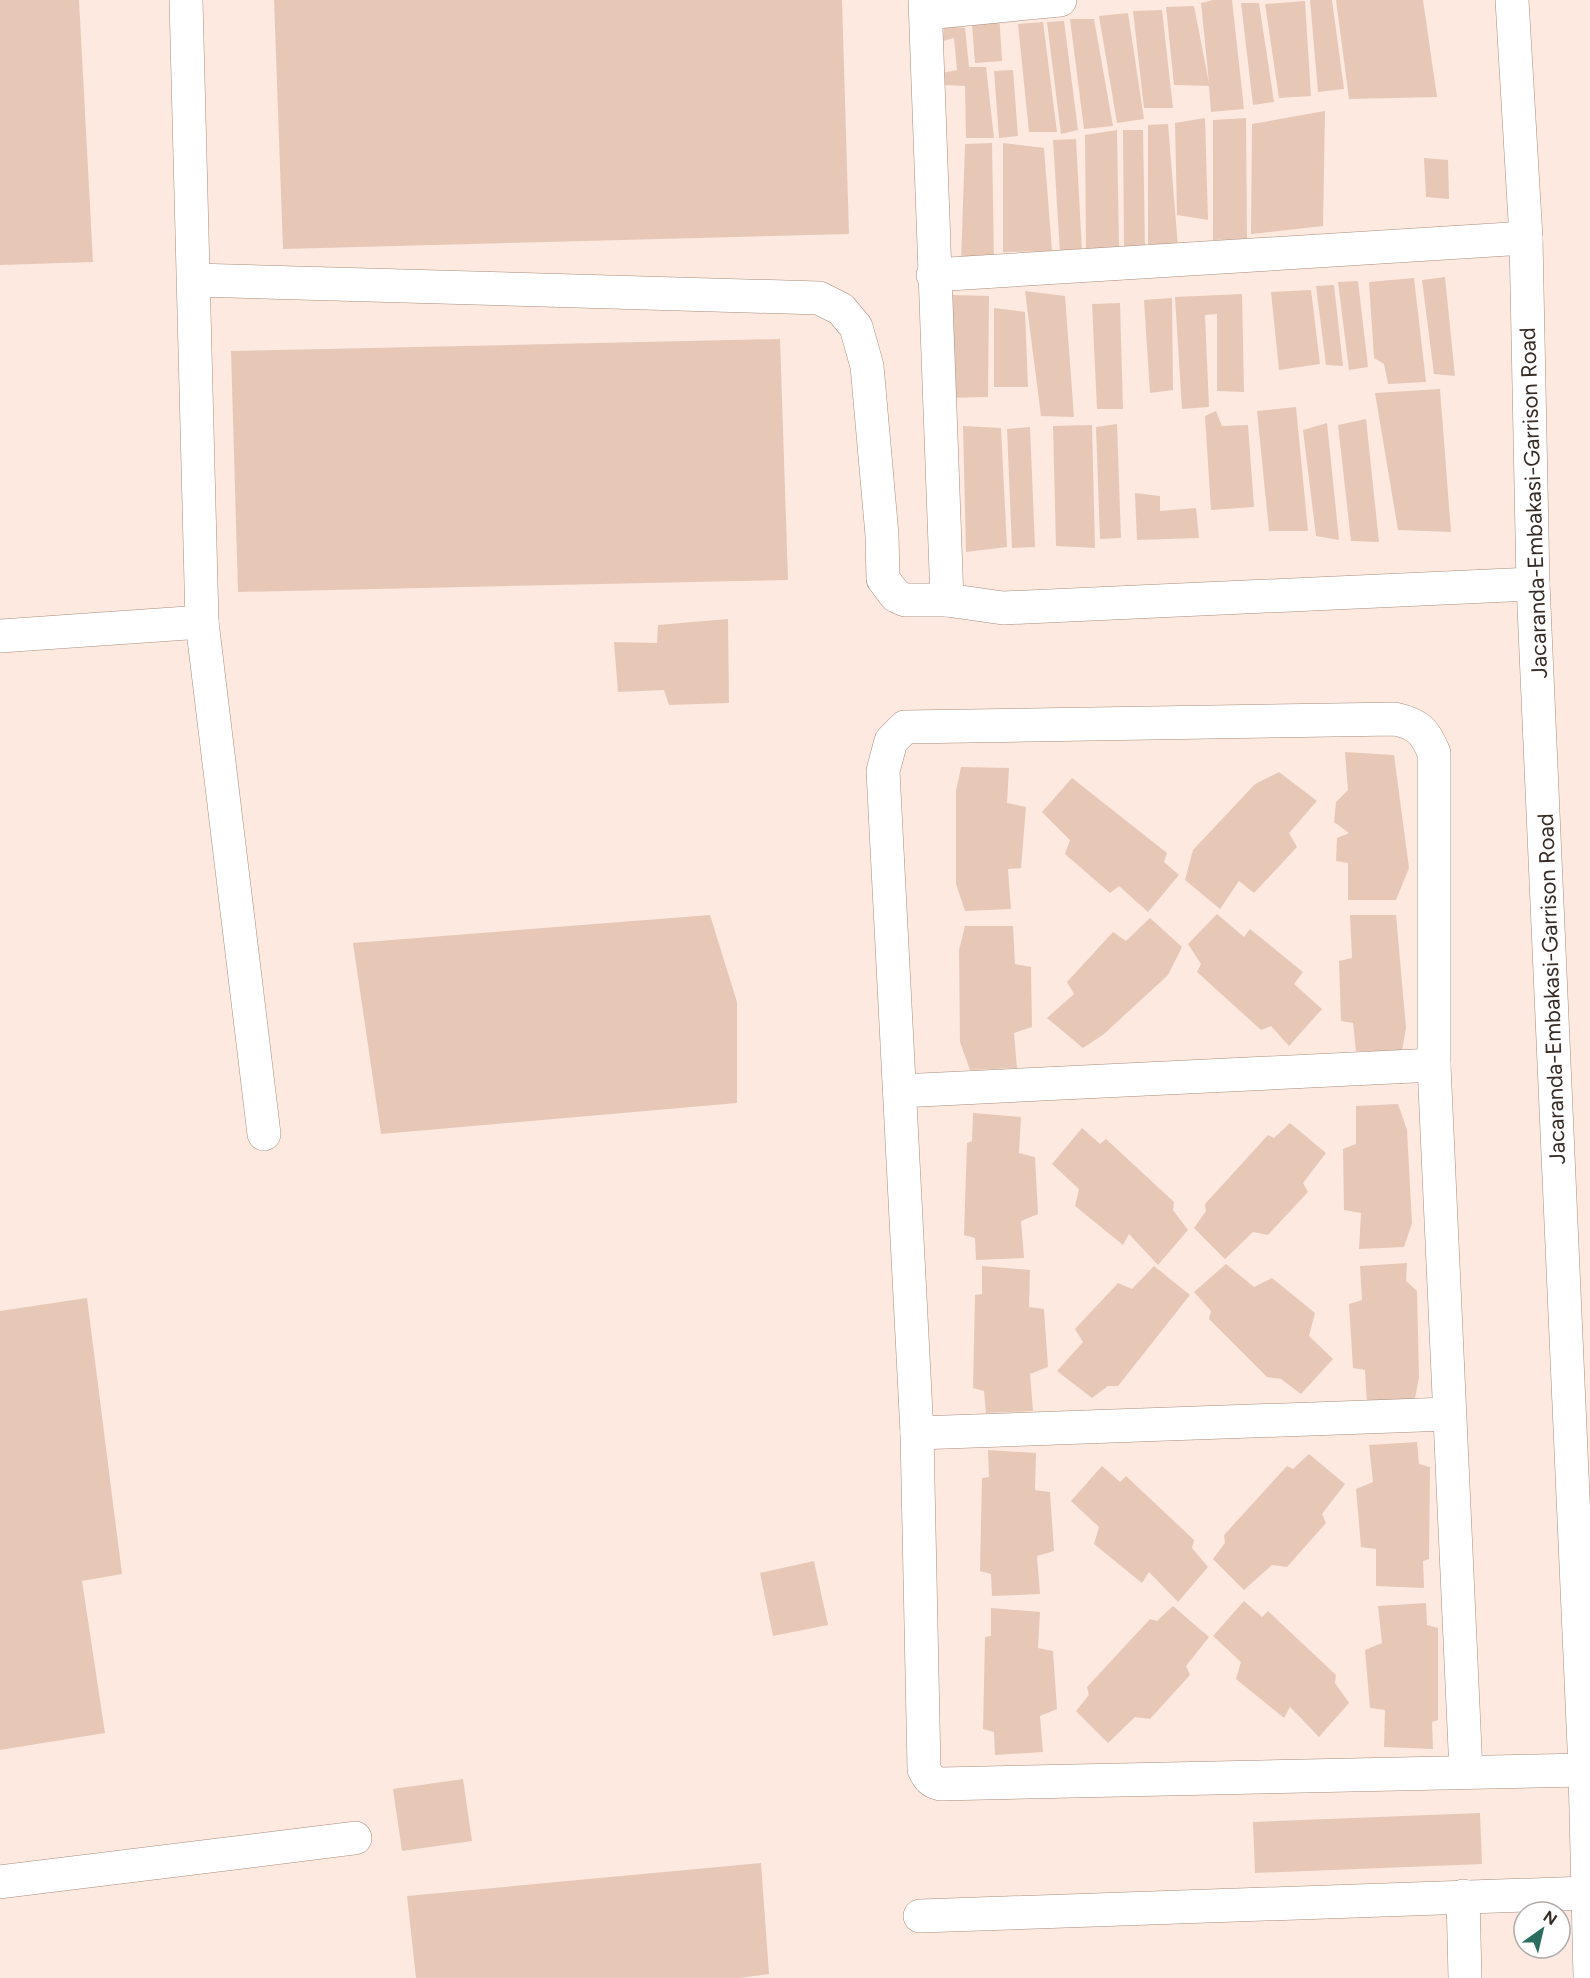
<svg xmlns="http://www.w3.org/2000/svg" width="1590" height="1978" font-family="Figtree,sans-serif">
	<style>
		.building { fill: #e7c8b7 }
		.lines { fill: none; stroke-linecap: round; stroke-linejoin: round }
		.minor-casing { stroke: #a98c7c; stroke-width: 34 }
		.minor { stroke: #fff; stroke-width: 33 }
		.labels { text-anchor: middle; stroke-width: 4.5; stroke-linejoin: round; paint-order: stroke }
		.street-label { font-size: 22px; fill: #372b25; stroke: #fff }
	</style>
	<rect width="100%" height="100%" fill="#fde9df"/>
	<g class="building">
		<path d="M0,0h79l14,262 -93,3z"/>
		<path d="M274,0h568l7,234 -566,15z"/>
		<path d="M1213,0h19l12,109 -33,3 -2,-26 -35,-1 -8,-78 28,-1 15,77 -8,-80z"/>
		<path d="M1310,0h22l12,89 -26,3z"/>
		<path d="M1336,0h87l14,97 -88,2z"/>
		<path d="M1305,1l6,95 -32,2 -14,-94z"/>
		<path d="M1241,3h18l15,99 -21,3z"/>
		<path d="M1162,10l11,98h-29l-11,-97z"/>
		<path d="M999,11l3,50 -27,2 -4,-50z"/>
		<path d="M1128,13l16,106 -27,4 -18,-107z"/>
		<path d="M1070,19h24l19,107 -29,3z"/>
		<path d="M1064,21l14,109 -17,4 -14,-112z"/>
		<path d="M1043,22l14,110h-28l-11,-108z"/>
		<path d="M944,26l21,2 4,39h17l8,71h-28l-1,-52 -22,-1 -1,-12 15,-3 -3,-32 -11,3z"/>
		<path d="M1013,70l5,66 -19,2 -5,-67z"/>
		<path d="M1325,111l-2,115 -72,8 1,-110z"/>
		<path d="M1205,118l3,102 -31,-5 -2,-92z"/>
		<path d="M1246,118l1,121 -34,1v-120z"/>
		<path d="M1168,124l10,123 -30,-3v-119z"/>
		<path d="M1117,130l2,117 -33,2 -1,-114z"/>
		<path d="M1123,130h20l2,118 -21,-2z"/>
		<path d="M1076,139l6,112 -22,2 -7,-113z"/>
		<path d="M992,143l2,117 -33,2 4,-118z"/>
		<path d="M1003,143l41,5 8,103 -49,1z"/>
		<path d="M1424,158l24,2 1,39 -23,-2z"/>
		<path d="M1445,277l10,99 -21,-2 -12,-94z"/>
		<path d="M1414,278l12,104 -38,2 -4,-20 -10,-6 -5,-76z"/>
		<path d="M1358,281l10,86 -19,3 -11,-88z"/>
		<path d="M1334,285l9,81 -17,-1 -10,-79z"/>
		<path d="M1311,290l9,74 -41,6 -8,-78z"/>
		<path d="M1025,291l40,5 9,121 -33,-1z"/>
		<path d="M1242,294l2,98 -27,-1v-77l-12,1 4,92 -27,2 -7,-112z"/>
		<path d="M952,295l37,1 -1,101 -43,1z"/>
		<path d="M1172,298l1,92 -23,3 -6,-93z"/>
		<path d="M1120,303l3,106h-26l-5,-105z"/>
		<path d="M994,308l31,4 3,75h-34z"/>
		<path d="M780,339l8,241 -550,12 -7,-241z"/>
		<path d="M1440,389l11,143 -53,-2 -23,-137z"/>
		<path d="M1296,407l12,124h-39l-12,-120z"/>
		<path d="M1216,411l6,15 26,-1 6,82 -43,3 -6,-94z"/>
		<path d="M1366,419l13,123 -28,-1 -13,-116z"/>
		<path d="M1327,423l12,117 -23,-4 -13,-106z"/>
		<path d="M1117,424l4,114 -21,1 -4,-112z"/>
		<path d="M1092,425l3,123 -39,-2 -3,-120z"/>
		<path d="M963,426l38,2 6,119 -41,5z"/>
		<path d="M1030,427l5,120 -23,1 -5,-119z"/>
		<path d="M1135,493l25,3v15l36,-3 3,30 -62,2z"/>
		<path d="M728,619l1,84 -60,2 -5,-15 -46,2 -4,-50 43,1 1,-18z"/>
		<path d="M1345,752l49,3 15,113 -13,32h-48v-37l-12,-2 1,-23 12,-5 -15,-11 2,-20 12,-12z"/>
		<path d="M961,767l48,1 -2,35 19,4 -5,61 -13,1 3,40 -46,2 -9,-27v-93z"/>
		<path d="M1279,772l38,29 -28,32 8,14 -43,46 -15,-12 -19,28 -35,-29 8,-30 62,-66z"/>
		<path d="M1072,778l95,75 -3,9 15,13 -31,37 -29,-26 -9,7 -45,-39 5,-14 -28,-28z"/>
		<path d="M1217,914l27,23 6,-8 53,43 -9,12 28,25 -33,37 -18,-20 -10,4 -64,-58 4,-8 -13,-20z"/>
		<path d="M710,915l27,87v101l-356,31 -28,-191z"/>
		<path d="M1350,915h46l10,113 -4,23h-46l-3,-28 -12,-2 -2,-60 13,-3z"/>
		<path d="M1150,918l32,29 -14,28 -64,59 -21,14 -36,-30 27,-24 -7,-12 46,-50 13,9z"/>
		<path d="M965,926h48l2,38 16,3 1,60 -18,6 3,35 -47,2 -10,-28 -1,-92z"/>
		<path d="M1398,1104l9,26 5,93 -8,24 -45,2 2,-36 -17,-3 -1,-61 13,-5v-38z"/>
		<path d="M973,1113l48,4 -2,36 16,4 3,57 -17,7 3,37 -48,2 -1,-22 -11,-3 3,-92 5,-2z"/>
		<path d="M1290,1123l36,30 -23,30 5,9 -40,43 -15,-3 -28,27 -31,-31 12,-17 -1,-7 63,-69 6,3z"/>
		<path d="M1082,1128l18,16 6,-5 68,63 -1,8 15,20 -30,35 -29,-31 -6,11 -48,-39 4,-17 -27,-25z"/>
		<path d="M1407,1263l-1,18 11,10 2,86 -5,27h-47l-2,-34 -12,-2 -4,-64 13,-4 -2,-34z"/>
		<path d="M1226,1264l28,23 18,-9 43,35 -6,23 24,23 -32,35 -20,-15 -14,-2 -58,-58 2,-8 -17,-19z"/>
		<path d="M982,1266l48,4 -1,37 15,2 4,58 -18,7 3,37 -47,2 -2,-22 -11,-3 2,-93 7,-1z"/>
		<path d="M1154,1266l36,29 -72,91h-10l-16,12 -35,-27 26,-29 -8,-13 43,-46 14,6z"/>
		<path d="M87,1298l35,276 -40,7 23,152 -105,17v-439z"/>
		<path d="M1417,1442l2,22 11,3 -1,92 -6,2 1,27 -48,-2v-37l-15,-2 -5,-58 17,-7 -4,-37z"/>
		<path d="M988,1450l48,3 -1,37 15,2 4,59 -17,5 3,38 -48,2 -1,-22 -11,-3 2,-93 7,-1z"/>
		<path d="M1309,1454l36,30 -23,30 4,9 -39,44 -15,-2 -28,25 -31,-31 12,-16 -1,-8 63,-69 6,3z"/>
		<path d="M1102,1466l18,16 6,-6 68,64 -2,8 16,19 -30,35 -29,-30 -7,11 -48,-39 5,-17 -28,-26z"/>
		<path d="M814,1561l14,64 -55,11 -13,-63z"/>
		<path d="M1244,1601l18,16 6,-6 68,64 -1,8 14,20 -30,34 -29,-30 -6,11 -48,-39 5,-17 -28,-26z"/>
		<path d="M1426,1603l1,22 11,3v92l-6,2 1,27 -49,-2 1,-37 -15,-2 -5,-58 17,-7 -4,-37z"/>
		<path d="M1173,1606l36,31 -23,29 4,9 -40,44 -15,-2 -27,26 -32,-32 13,-16 -2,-8 63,-68 7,2z"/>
		<path d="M991,1608l49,4 -2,36 15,3 4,58 -17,7 3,36 -48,3 -1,-23 -11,-3 2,-92 6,-1z"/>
		<path d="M463,1779l9,62 -70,10 -9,-62z"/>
		<path d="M1480,1813l2,51 -227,9 -2,-51z"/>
		<path d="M761,1863l8,111 -31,4h-322l-9,-82z"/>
	</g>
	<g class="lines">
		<g class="minor-casing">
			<g id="minor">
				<path d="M186,0l16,622 62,512"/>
				<path d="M925,0l22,600"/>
				<path d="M1512,0l14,238 7,346 52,1186 5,208"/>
				<path d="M926,13l134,-13"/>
				<path d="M933,275l593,-37"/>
				<path d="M195,280l624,18 22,11 15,18 11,39 15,169 1,44 13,17 9,4h42l56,8 530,-24"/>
				<path d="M0,636l202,-14"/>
				<path d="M900,1091l534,-26"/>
				<path d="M917,1433l532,-19"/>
				<path d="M1466,1772l-32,-707v-312c-9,-22 -16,-29 -39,-34l-490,8 -14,14 -8,30 34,662 7,336c4,9 7,13 17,15l644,-14"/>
				<path d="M0,1882l355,-44"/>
				<path d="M1463,1896l2,82"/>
				<path d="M920,1916l667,-23"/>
			</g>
		</g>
		<use href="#minor" class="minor"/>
	</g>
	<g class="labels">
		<g class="street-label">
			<text transform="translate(1533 503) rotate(-92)" y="8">Jacaranda-Embakasi-Garrison Road</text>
			<text transform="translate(1551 989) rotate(-92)" y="8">Jacaranda-Embakasi-Garrison Road</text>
		</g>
	</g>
	<g transform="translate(1542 1930) rotate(34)"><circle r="28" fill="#ffffff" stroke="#afaaa8" stroke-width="1.5"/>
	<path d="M0-4.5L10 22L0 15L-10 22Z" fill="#2b6e60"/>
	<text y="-9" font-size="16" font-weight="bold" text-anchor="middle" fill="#372b25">N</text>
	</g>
</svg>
